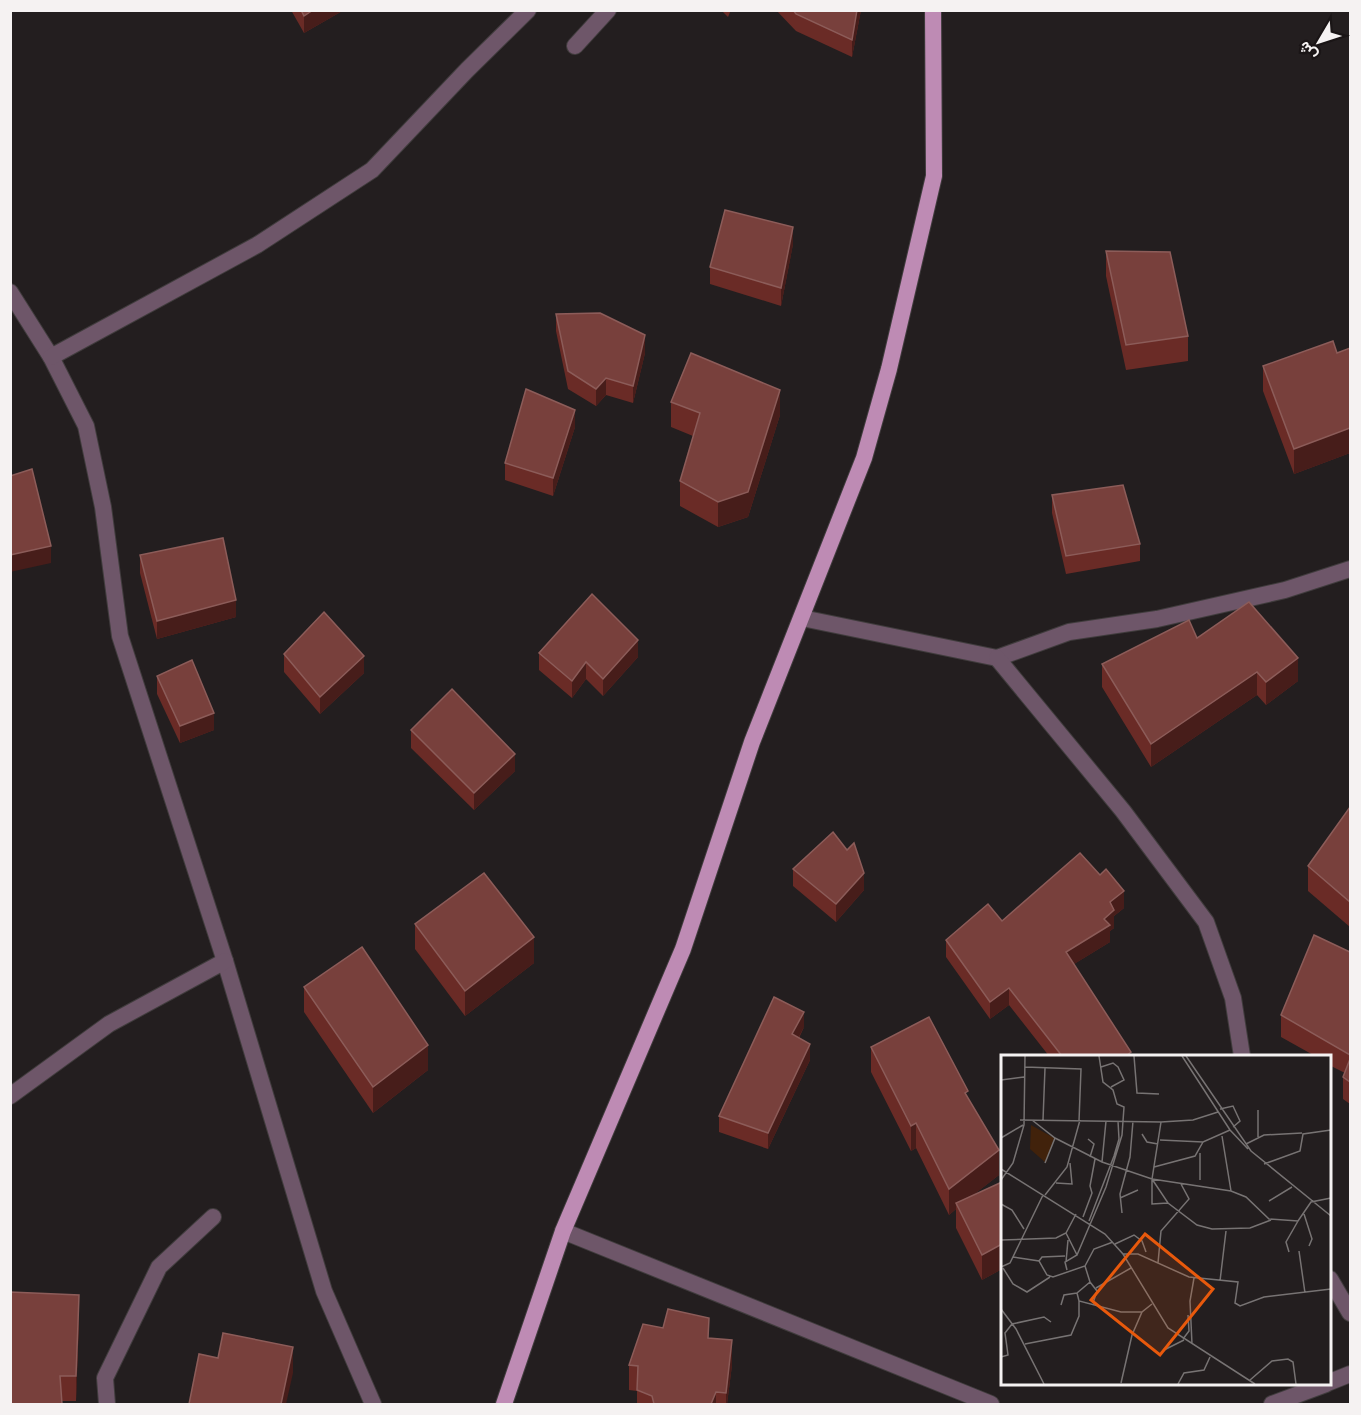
<svg xmlns="http://www.w3.org/2000/svg" width="1361" height="1415" font-family="'Playfair Display',Vazirmatn,serif">
	<style>
		.lines { fill: none; stroke-linecap: round; stroke-linejoin: round }
		.minor-casing { stroke: #403c3d; stroke-width: 18 }
		.primary-casing { stroke: #403c3d; stroke-width: 18 }
		.minor { stroke: #6e5669; stroke-width: 16 }
		.primary { stroke: #be8bb4; stroke-width: 16 }
		.wall { fill: #6a2b26 }
		.shaded-wall { fill: #471d1a }
		.building { fill: #78403c; stroke: #8c5c59; stroke-width: 1.5 }
		.inset-road { fill: none; stroke: #777373; stroke-width: 1.5 }
		.view { fill: #e8590c; fill-opacity: 0.15; stroke: #e8590c; stroke-width: 3 }
		.inset-edge { fill: none; stroke: #f5f2f2; stroke-width: 3 }
	</style>
	<rect width="100%" height="100%" fill="#231e1f"/>
	<g class="lines">
		<g class="minor-casing">
			<g id="minor">
				<path d="M575,46l33,-36"/>
				<path d="M10,292l41,65 35,69 17,81 17,129 105,325 99,330 49,113"/>
				<path d="M51,357l206,-112 115,-75 95,-100 61,-60"/>
				<path d="M802,618l195,40 72,-26 88,-13 128,-29 65,-21"/>
				<path d="M997,658l126,153 83,111 27,76 9,58"/>
				<path d="M10,1096l99,-72 116,-63"/>
				<path d="M563,1231l428,173"/>
				<path d="M1330,1279l20,34"/>
				<path d="M1330,1382l20,-8"/>
				<path d="M107,1404l-2,-26 54,-111 54,-50"/>
				<path d="M1272,1404l54,-20"/>
			</g>
		</g>
		<g class="primary-casing">
			<path id="primary" d="M504,1404l59,-173 120,-282 69,-207 112,-284 25,-89 45,-193 -1,-166"/>
		</g>
		<use href="#minor" class="minor"/>
		<use href="#primary" class="primary"/>
	</g>
	<g class="wall">
		<path d="M291,10h53l-40,23z"/>
		<path d="M721,10h10l-3,7z"/>
		<path d="M776,10h85l-9,47 -56,-26z"/>
		<path d="M793,244l-12,62 -71,-22v-17z"/>
		<path d="M1106,251l82,85v25l-62,9 -20,-94z"/>
		<path d="M556,314l89,39 -12,50 -27,-8 -10,11 -28,-17 -12,-58z"/>
		<path d="M1350,348v105l-56,21 -31,-83v-25l74,-13z"/>
		<path d="M671,402l109,13 -32,102 -30,10 -38,-21v-25l13,-45 -22,-9z"/>
		<path d="M575,427l-22,69 -48,-16v-17z"/>
		<path d="M1052,495l88,49v17l-74,13 -14,-61z"/>
		<path d="M140,555l96,62 -79,22 -17,-66z"/>
		<path d="M1197,638l101,43 -32,24 -9,-10 -106,72 -49,-80v-23z"/>
		<path d="M539,653l99,4 -35,39 -17,-17 -14,19 -33,-28z"/>
		<path d="M284,654l80,19 -44,41 -36,-42z"/>
		<path d="M157,676l57,54 -34,13 -23,-49z"/>
		<path d="M411,730l104,41 -41,39 -63,-62z"/>
		<path d="M1350,807v120l-42,-36v-25z"/>
		<path d="M847,850l17,40 -28,32 -43,-36v-17z"/>
		<path d="M1124,908l-10,8v12l-4,3v11l-36,22 57,92h-82l-40,-51 -19,14 -44,-62v-17l56,-19z"/>
		<path d="M415,924l119,39 -69,53 -50,-67z"/>
		<path d="M1350,952v152l-7,-5v-22l2,-4 -16,-8v-9h-14l-34,-19v-22z"/>
		<path d="M304,987l124,83 -55,43 -69,-101z"/>
		<path d="M804,1027l-5,11 11,22 -42,89 -49,-17v-16z"/>
		<path d="M871,1047l97,51 31,77 -26,20 29,-13v87l-20,11 -26,-52v-19l-7,6 -33,-67 -5,3 -40,-79z"/>
		<path d="M79,1320l-3,81h-14l-52,3z"/>
		<path d="M709,1338l23,27 -5,39h-90v-13l-8,-1v-25z"/>
	</g>
	<g class="shaded-wall">
		<path d="M313,10h31l-40,23v-17z"/>
		<path d="M857,10h4l-9,47v-17z"/>
		<path d="M793,227v17l-12,62v-18z"/>
		<path d="M645,335v18l-12,50v-17z"/>
		<path d="M606,378v17l-10,11v-17z"/>
		<path d="M780,390v25l-32,102 -30,10v-25z"/>
		<path d="M575,410v17l-22,69v-18z"/>
		<path d="M1350,428v25l-56,21v-25z"/>
		<path d="M51,546v17l-41,9v-17z"/>
		<path d="M236,600v17l-79,22v-18z"/>
		<path d="M638,640v17l-35,39v-17z"/>
		<path d="M364,656v17l-44,41v-17z"/>
		<path d="M1298,658v23l-32,24v-23z"/>
		<path d="M586,662v17l-14,19v-17z"/>
		<path d="M1257,672v23l-106,72v-23z"/>
		<path d="M214,713v17l-34,13v-17z"/>
		<path d="M515,754v17l-41,39v-17z"/>
		<path d="M864,873v17l-28,32v-18z"/>
		<path d="M1124,891v17l-10,8v12l-4,3v11l-44,27v-17l38,-33 6,-17z"/>
		<path d="M534,937v26l-69,53v-25z"/>
		<path d="M1009,988v17l-19,14v-17z"/>
		<path d="M804,1012v15l-12,23v-16z"/>
		<path d="M810,1044v16l-42,89v-16z"/>
		<path d="M428,1045v25l-55,43v-26z"/>
		<path d="M916,1123v25l-5,3v-25z"/>
		<path d="M999,1150v25l-41,32 -2,-4v6l-7,6v-26z"/>
		<path d="M1002,1244v25l-20,11v-25z"/>
		<path d="M79,1295v25l-3,81v-25z"/>
		<path d="M732,1340v25l-5,39h-1v-11z"/>
		<path d="M293,1347v26l-7,31h-5z"/>
		<path d="M716,1392v12h-5z"/>
	</g>
	<g class="building">
		<path d="M301,10h12l-9,6z"/>
		<path d="M793,10h64l-5,30 -56,-26z"/>
		<path d="M725,210l68,17 -12,61 -71,-21z"/>
		<path d="M1106,251l64,1 18,84 -62,9z"/>
		<path d="M600,313l45,22 -12,51 -27,-8 -10,11 -28,-18 -12,-57z"/>
		<path d="M1333,341l4,12 13,-5v80l-56,21 -31,-83z"/>
		<path d="M691,353l89,37 -32,102 -30,10 -38,-21 20,-68 -29,-11z"/>
		<path d="M526,389l49,21 -22,68 -48,-15z"/>
		<path d="M32,469l19,77 -41,9v-79z"/>
		<path d="M1123,485l17,59 -74,12 -14,-61z"/>
		<path d="M223,538l13,62 -79,21 -17,-66z"/>
		<path d="M592,594l46,46 -35,39 -17,-17 -14,19 -33,-28z"/>
		<path d="M1249,602l49,56 -32,24 -9,-10 -106,72 -49,-80 87,-44 8,18z"/>
		<path d="M324,612l40,44 -44,41 -36,-43z"/>
		<path d="M192,660l22,53 -34,13 -23,-50z"/>
		<path d="M452,689l63,65 -41,39 -63,-63z"/>
		<path d="M1350,807v95l-42,-36z"/>
		<path d="M833,832l14,18 7,-7 10,30 -28,31 -43,-35z"/>
		<path d="M1080,853l20,22 6,-6 18,22 -14,11 4,8 -10,9 6,6 -44,27 65,100 -5,4h-64l-53,-68 -19,14 -44,-62 42,-36 14,17z"/>
		<path d="M484,873l50,64 -69,54 -50,-67z"/>
		<path d="M1314,935l36,17v103l-69,-40z"/>
		<path d="M362,947l66,98 -55,42 -69,-100z"/>
		<path d="M774,997l30,15 -12,22 18,10 -42,89 -49,-17z"/>
		<path d="M929,1017l39,74 -3,2 34,57 -50,39 -33,-66 -5,3 -40,-79z"/>
		<path d="M1350,1059v23l-7,-5z"/>
		<path d="M1002,1182v62l-20,11 -26,-52z"/>
		<path d="M10,1292l69,3 -3,81h-16l2,28h-52z"/>
		<path d="M668,1309l41,9 -1,20 24,2 -6,53 -10,-1 -5,12h-57l-2,-8 -15,-6 1,-24 -9,-1 14,-41 20,4z"/>
		<path d="M223,1333l70,14 -12,57h-92l10,-50 19,4z"/>
	</g>
	<g transform="translate(1001 1055)">
		<rect width="330" height="330" fill="#231e1f"/>
		<path d="M30,70l23,13 -8,25 -16,-14z" fill="#41220b"/>
		<path class="inset-road" d="M133,1l3,37 22,1M181,1l48,74 18,19M185,1l65,95 80,65M24,12l56,2 -2,52M100,12l12,-4 5,4 6,13 -13,7M0,25l23,-3M219,54l13,-3 7,15 -7,6M257,55v27M19,65l141,2 -9,57 16,24 29,22 15,4 38,-1 21,-8M31,65l23,18 47,24 50,17 79,12 15,6 23,22 29,2 13,-19 20,-4M42,65l2,-52M160,67l32,-2 25,-8M141,79l5,8 11,2M221,81l9,55M0,83l22,-13M87,84l6,5 -4,13M159,85l43,2 27,-12M245,89l18,-9 38,-2M101,107l4,-41M44,108l10,-25M263,109l36,-13 3,-17 28,-4M153,112l41,-11 8,-14M0,114l104,65 18,20 45,74 87,56M0,125l12,-17 11,-38 1,-69M151,125v24l16,-1M199,125v-27M55,128l16,1 -2,-21M44,140l22,-28 13,-47M119,143l18,-8M268,146l23,-14M0,149l11,6 12,19M121,158l-2,-19 10,-37 3,-36M303,159l8,25 -3,7M82,162l9,-24 -2,-7 5,-27M88,166l25,-65 5,-17 -1,-18M65,178l11,22 -12,7 2,8M0,185l55,-2 10,-5 10,-19M114,189l19,-9 8,6 4,11M298,196l6,42M288,197l-3,-10 12,-21M122,199h15l51,23 49,5 -3,21 5,3 24,-9 67,-8M76,200l29,-68 16,-52 2,-28 -7,-3 -4,-14 -10,-8 -4,-26M12,202l26,4 8,14 6,2 32,-11 9,-17 19,-7M38,206l3,-4 23,-1M65,207l2,-22M157,208l3,-32 28,-32 -8,-15M84,211l5,16 -13,11 2,8 42,11h21M0,212l9,-4 33,-68M2,213l10,16 14,8 23,-15M219,226l6,-50M89,227l7,9 -4,12M95,233l35,-20M60,250l3,-10 13,-2M0,254l15,20 28,55M182,284l6,-8 -1,-16M24,289l46,-9 8,-19v-15M191,289l-2,-43 4,-23M163,295l20,-10M0,302l7,-2 -3,-22 7,-9 32,-7 7,5M249,325l22,-19 16,-2 5,3 3,22M120,328l11,-48 10,-23 10,-8M177,329l6,-11 20,-3 6,-13"/>
		<path class="view" d="M144,179l68,55 -53,66 -69,-55z"/>
		<rect width="330" height="330" class="inset-edge"/>
	</g>
	<rect width="1361" height="1415" fill="none" stroke="#f5f2f2" stroke-width="24"/>
	<g transform="translate(1319 42) rotate(231)" stroke="#1a1516" stroke-width="4.5" paint-order="stroke">
	<path d="M0-4.5L10 22L0 15L-10 22Z" fill="#f5f2f2"/>
	<text y="-9" font-size="16" font-weight="bold" text-anchor="middle" fill="#f5f2f2">ش</text>
	</g>
</svg>
